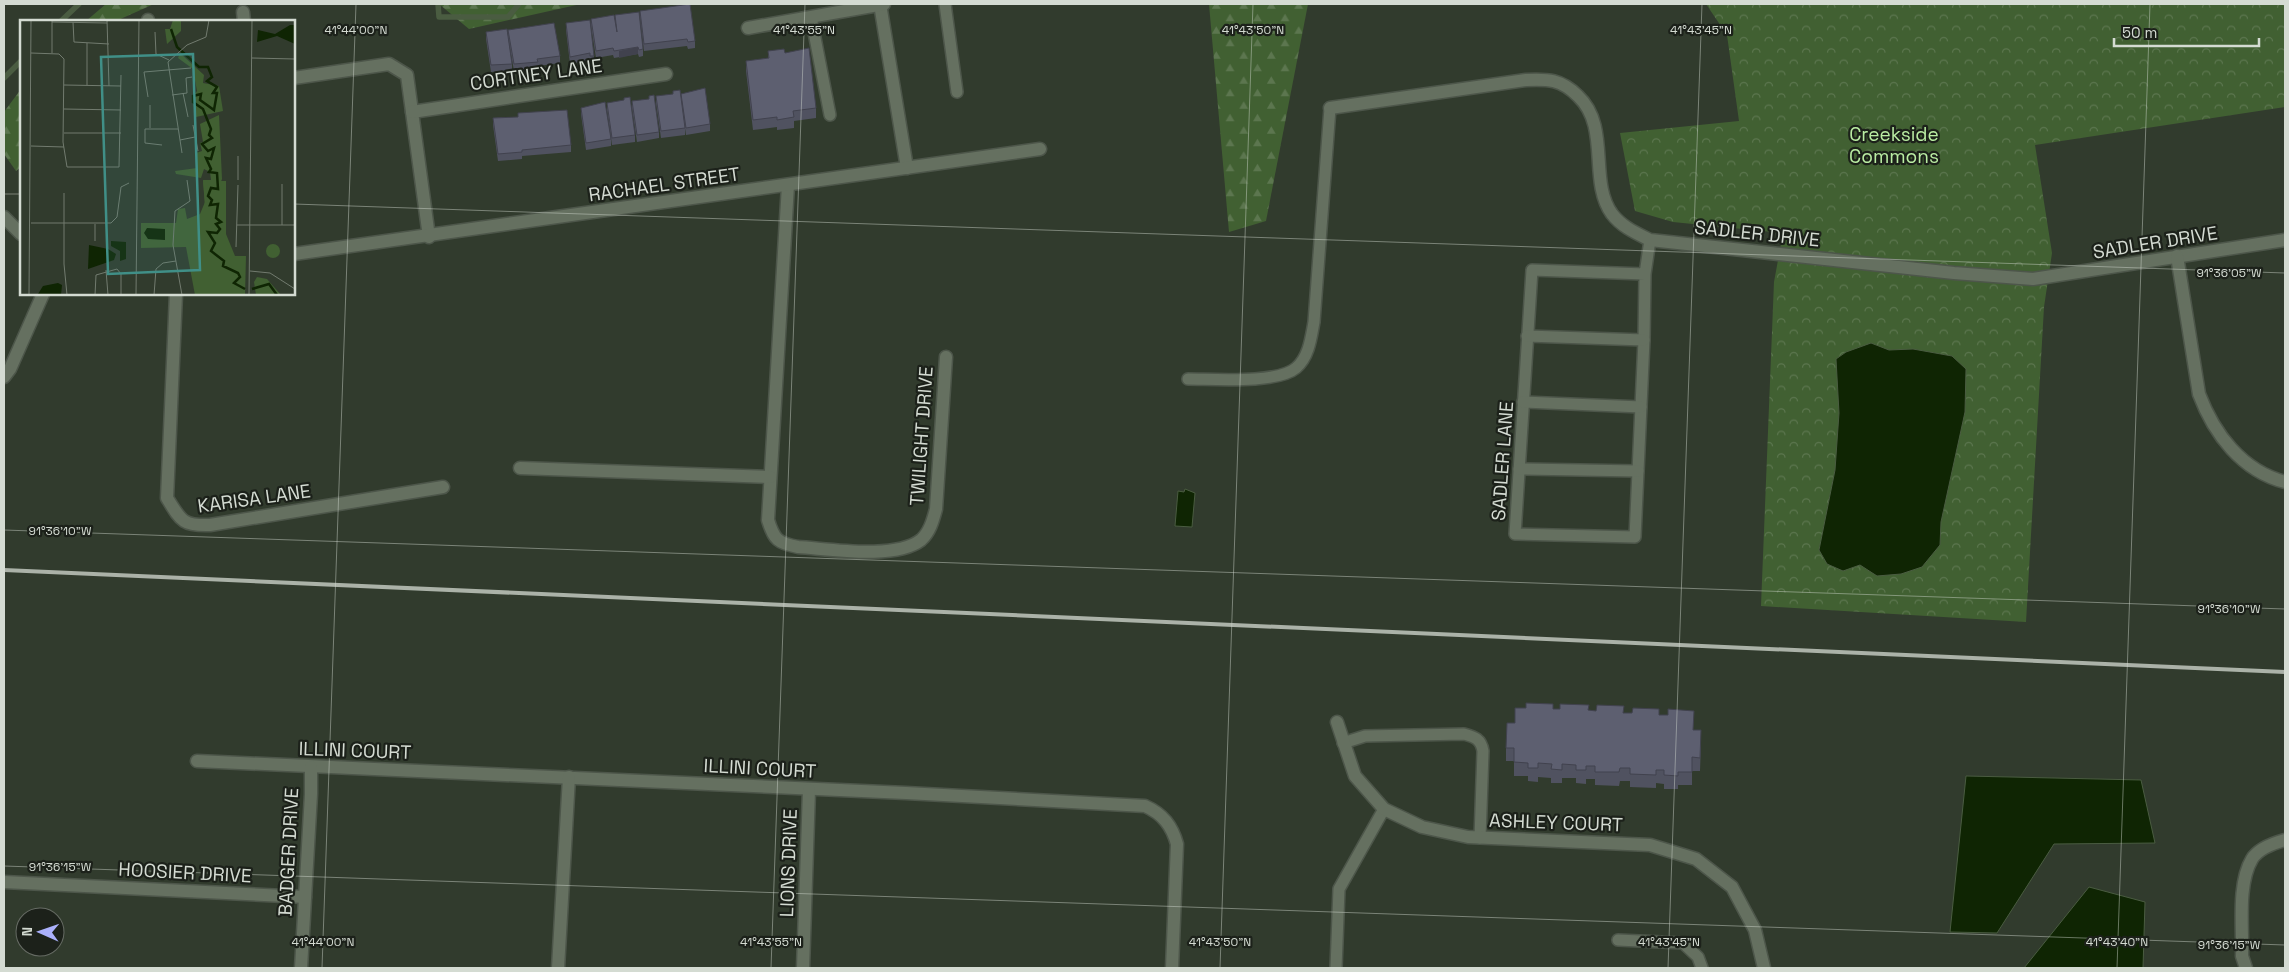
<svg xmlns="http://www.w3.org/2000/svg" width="2289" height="972" font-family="'Space Grotesk',sans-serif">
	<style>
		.forest { fill: url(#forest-firs) }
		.park { fill: url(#park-crowns) }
		.water { fill: #0f2503; stroke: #4a5c41 }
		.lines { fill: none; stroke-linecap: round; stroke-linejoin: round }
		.stream { stroke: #4a5c41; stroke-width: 5.5 }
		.lane-casing { stroke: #4d564a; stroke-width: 14 }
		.street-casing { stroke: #4d564a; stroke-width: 15 }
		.lane { stroke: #657060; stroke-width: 11 }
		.street { stroke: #657060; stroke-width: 12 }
		.rail { stroke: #abb2a8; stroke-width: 4 }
		.wall { fill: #505260 }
		.shaded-wall { fill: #41424e }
		.building { fill: #5d5f70; stroke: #41424e }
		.ticks { fill: none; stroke: #d4dbd2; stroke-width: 1; stroke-opacity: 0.45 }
		.labels { text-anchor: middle; stroke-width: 4.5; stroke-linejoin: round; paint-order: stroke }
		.street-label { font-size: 19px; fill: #d4dbd2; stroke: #1c211a }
		.park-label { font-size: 19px; fill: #baeda3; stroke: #1c211a }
		.inset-river { fill: none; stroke: #0f2503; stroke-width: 2.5 }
		.inset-road { fill: none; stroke: #727b6f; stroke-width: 1 }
		.view { fill: #408f87; fill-opacity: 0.15; stroke: #408f87; stroke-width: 2.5 }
		.inset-edge { fill: none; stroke: #d4dbd2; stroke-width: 2.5 }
		.ticks-label { font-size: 12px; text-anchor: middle; fill: #d4dbd2; stroke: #1c211a; stroke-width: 4.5; stroke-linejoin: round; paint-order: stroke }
	</style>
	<defs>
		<pattern id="forest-firs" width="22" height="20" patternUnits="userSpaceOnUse" patternTransform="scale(1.25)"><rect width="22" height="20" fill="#416032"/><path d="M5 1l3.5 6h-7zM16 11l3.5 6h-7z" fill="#5c764f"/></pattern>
		<pattern id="park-crowns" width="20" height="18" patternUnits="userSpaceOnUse" patternTransform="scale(1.25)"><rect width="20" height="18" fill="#416032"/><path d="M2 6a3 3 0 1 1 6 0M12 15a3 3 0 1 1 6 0" fill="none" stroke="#5c764f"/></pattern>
	</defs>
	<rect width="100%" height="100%" fill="#313b2d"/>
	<g class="forest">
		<path d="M106,4h48l-38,17h-30z"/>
		<path d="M439,4h142l-112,25z"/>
		<path d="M1209,4h99l-42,217 -37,11z"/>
		<path d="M21,89v78l-5,4 -12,-17v-42z"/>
	</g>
	<path class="park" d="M1706,4h579v103l-250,38 17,108 -8,54 -18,315 -265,-16 13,-324 9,-49 -110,-11 -38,-11 -15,-78 119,-12 -12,-86z"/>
	<g class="water">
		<path d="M1871,343l18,7 24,-1 39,7 14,13 -1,43 -24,110 -1,23 -18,22 -21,7 -24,2 -17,-11 -17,6 -16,-7 -8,-14 16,-80 4,-57 -3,-54 10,-7z"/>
		<path d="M1185,489l10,4 -3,34 -17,-1 3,-35 6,1z"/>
		<path d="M1966,776l175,4 14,63 -101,1 -57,89 -47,-1z"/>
		<path d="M2089,887l56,15 -2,66h-119z"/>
	</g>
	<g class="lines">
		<g class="stream">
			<path d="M438,4l1,13h69l11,-13"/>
			<path d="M61,21l18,-17"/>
			<path d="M4,78l17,-17"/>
		</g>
		<g class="lane-casing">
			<g id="lane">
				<path d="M945,4l12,88"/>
				<path d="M811,17l19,98"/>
				<path d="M1645,274l-113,-4 -17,264 120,3 9,-197 1,-66 5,-34"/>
				<path d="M1527,336l117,4"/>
				<path d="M1188,379c25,0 89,5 108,-11 13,-11 15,-30 18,-46l16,-214"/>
				<path d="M1523,402l118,5"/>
				<path d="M1519,469l119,2"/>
				<path d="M1343,743l22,-7 99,-2c11,3 17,5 19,17l-3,87"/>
				<path d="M1618,940l65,3 15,14 4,11"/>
				<path d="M1336,968l3,-79 45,-80"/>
			</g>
		</g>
		<g class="street-casing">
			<g id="street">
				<path d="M880,4l27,164"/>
				<path d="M243,12l1,9"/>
				<path d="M148,20v1"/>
				<path d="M748,28l136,-24"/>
				<path d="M294,78l95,-14 18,11 22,162"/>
				<path d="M1330,108l196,-28c22,-1 35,-1 52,16 33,31 10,85 34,118 10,13 24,19 38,26l304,33 79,6 252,-39"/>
				<path d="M412,112l254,-38"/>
				<path d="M788,185l-20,335c6,20 10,23 30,27 32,2 97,13 123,-7 9,-8 12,-20 15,-31l10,-152"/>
				<path d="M4,217l17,17"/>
				<path d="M294,254l746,-105"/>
				<path d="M2177,256l22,138c15,40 43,77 86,88"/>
				<path d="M176,294l-9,204c14,23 16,28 43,27l233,-38"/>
				<path d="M4,377l6,-8 33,-75"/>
				<path d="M520,468l250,9"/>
				<path d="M1337,722l18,54 29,33 38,18 46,10 182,8 46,14 36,28 23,43 9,38"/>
				<path d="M197,761l709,32 239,13c18,8 27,20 32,38l-5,124"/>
				<path d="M4,882l301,15"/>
				<path d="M301,968l10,-174v-27"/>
				<path d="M558,968l11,-191"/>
				<path d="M803,968l6,-178"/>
				<path d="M2246,968l-4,-12c1,-28 -5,-72 10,-97 6,-10 22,-16 33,-19"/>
			</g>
		</g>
		<use href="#lane" class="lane"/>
		<use href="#street" class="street"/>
		<path class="rail" d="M4,570l2281,102"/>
	</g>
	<g class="wall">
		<path d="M640,11l55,30v7l-7,1 -1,-3 -43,5 -4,-33z"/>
		<path d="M615,15l28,34v7l-4,1 -1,-3 -24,4 -1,-3 -17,3 -5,-32v-7l24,3z"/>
		<path d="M566,23l28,33v6l-4,1v-3l-20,4 -4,-34z"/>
		<path d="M508,30l52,26v7l-22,3v2l-24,3 -6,-34z"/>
		<path d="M486,32l26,32v7l-21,1 -5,-33z"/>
		<path d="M768,51l17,2 31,55v10l-22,3v7l-17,2v-3l-24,3 -7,-59v-10l22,-3z"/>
		<path d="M681,94l29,30v7l-24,4 -5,-34z"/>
		<path d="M656,96l29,32v7l-24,3 -5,-35z"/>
		<path d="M632,101l27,31v6l-22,4 -5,-34z"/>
		<path d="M607,103l28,32v7l-23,3 -5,-35z"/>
		<path d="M581,108l30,31v7l-25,4 -5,-36z"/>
		<path d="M518,113l53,32v7l-49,4v3l-24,2 -5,-36v-7l25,-1z"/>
		<path d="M1526,708l27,1 106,6 35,15 7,14 -1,27h-8v14h-14v4h-14v-5l-8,-1v5l-26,-1v-6h-10l-1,5 -24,-1v-6h-9v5l-10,-1v-5h-14v5h-11v-5l-13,-1v5l-10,-1v-5h-14v-15h-8v-13l9,-25z"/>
	</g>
	<path class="shaded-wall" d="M638,47v7l-19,4v-7z"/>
	<g class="building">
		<path d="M690,4l5,37 -7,1 -1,-3 -43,5 -4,-33z"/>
		<path d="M639,12l4,37 -4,1 -1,-3 -24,4 -1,-3 -17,3 -5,-32 23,-4 3,17 -2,-17z"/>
		<path d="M590,20l4,36h-4v-3l-20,4 -4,-34z"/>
		<path d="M554,23l6,33 -23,3 1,3 -24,2 -6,-34z"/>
		<path d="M507,29l5,35 -21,1 -5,-33z"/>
		<path d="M809,48l7,60 -23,3 1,6 -17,3v-3l-24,3 -7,-59 23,-3 -1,-7 16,-2 1,4z"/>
		<path d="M705,88l5,36 -24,4 -5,-34z"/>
		<path d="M680,90l5,38 -24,3 -5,-35 17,-2v-3z"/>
		<path d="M654,95l5,37 -22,3 -5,-34 17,-2v-3z"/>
		<path d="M630,97l5,38 -23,3 -5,-35 17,-3v-2z"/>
		<path d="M605,102l6,37 -25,4 -5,-35z"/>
		<path d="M567,110l4,35 -49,5v2l-24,2 -5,-36 25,-1v-4z"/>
		<path d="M1526,703l27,1v5h7v-5l29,1 -1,5 8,1 1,-6 27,1 -1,7h9l1,-5 26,1v6h9v-6l26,2 -1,19h8l-1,28 -8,-1v15h-14v4l-14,-1v-5h-8v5l-26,-1v-6h-10l-1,4h-24v-6h-9v4h-10v-5l-14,-1v6l-11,-1 1,-5 -14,-1v5h-10v-5l-14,-1v-14h-8l1,-25h8v-15h11z"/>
	</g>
	<path class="ticks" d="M4,194h17M294,204l1991,69M4,530l2281,79M4,866l2281,79M322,968l34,-964M771,968l34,-964M1220,968l33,-964M1668,968l34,-964M2117,968l33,-964"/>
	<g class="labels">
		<g class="street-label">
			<text transform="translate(536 74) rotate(-8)" y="7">CORTNEY LANE</text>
			<text transform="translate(664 184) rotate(-8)" y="7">RACHAEL STREET</text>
			<text transform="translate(1757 233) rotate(6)" y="7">SADLER DRIVE</text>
			<text transform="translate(2155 242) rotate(-9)" y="7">SADLER DRIVE</text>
			<text transform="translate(921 436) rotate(-86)" y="7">TWILIGHT DRIVE</text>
			<text transform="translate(1502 461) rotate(-86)" y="7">SADLER LANE</text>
			<text transform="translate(254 498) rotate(-8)" y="7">KARISA LANE</text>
			<text transform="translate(355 750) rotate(2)" y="7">ILLINI COURT</text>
			<text transform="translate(760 768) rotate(3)" y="7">ILLINI COURT</text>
			<text transform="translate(1556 822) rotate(2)" y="7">ASHLEY COURT</text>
			<text transform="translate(288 852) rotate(-87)" y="7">BADGER DRIVE</text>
			<text transform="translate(788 863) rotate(-88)" y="7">LIONS DRIVE</text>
			<text transform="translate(185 872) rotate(3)" y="7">HOOSIER DRIVE</text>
		</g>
		<g class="park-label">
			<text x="1894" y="141">Creekside<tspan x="1894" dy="22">Commons</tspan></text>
		</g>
	</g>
	<g transform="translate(20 20)">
		<rect width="275" height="275" fill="#313b2d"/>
		<path d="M153,0h8v11l-14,13 -2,-15h5zM160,33l24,22 -1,8 16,3 4,25 -27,6 -4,-19 5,-7 -4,-22 -15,-11zM199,95l3,64 -16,43 -3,-42h8l-1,-8 -6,-3 -3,9 -25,-4 -1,-3 22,-3 -1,-15 6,-2 -2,-8 3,-1 -3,-18zM237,257l10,2 14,16h-25l-2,-13z" fill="#416032"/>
		<path d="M183,161h23v53l9,22h11l-1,39h-50l-9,-48 -45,1v-25h35l2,-14 7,-1 2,11 13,-5 5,-12z" fill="#416032"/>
		<path d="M246 231a7 7 0 1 1 14 0a7 7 0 1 1-14 0Z" fill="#416032"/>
		<path d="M270,5h5v19l-18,-8 -20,6 1,-12 17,4zM127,208l18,1v11l-17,-1 -4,-6zM91,221l15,1v17l-6,2v-10l-9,-5zM69,225l19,4 8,5 -2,6 -26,9zM38,263l4,2 -1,10 -23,-1 5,-8z" fill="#0f2503"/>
		<path class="inset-river" d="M151,9l6,18 22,20h9l4,10 -5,4 10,6 -4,6h4l-3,17 -14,-10 1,-6 -8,2v6l10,7 8,20 -2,6 3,3 -10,6 6,7 6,-3 -3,11 -5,-1 5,11 -2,3 8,1 1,16 -7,-1 -3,8 4,4 -2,5 8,-1 -2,14 5,4 -5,2 4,5 -3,4 -9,-1 7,11 -4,8 13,10 -1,5 15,7 2,4 -6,6 11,6M232,269l17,-5 8,11"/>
		<path class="inset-road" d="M32,0v33M87,0l2,66M32,2l55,1M53,2l1,20 35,2M135,12l1,22 13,6M11,33l28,1 5,5 -1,83 4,25h52l2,-92M232,38l43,1M44,65l57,1M67,65v-42M163,73l5,24M152,75l15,-2 -1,-15 6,-1M128,77l-4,-25 47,-4M130,85v23M44,89l57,1M173,105l5,26M44,113h57M160,120l15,-3M142,125l-17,-2v-14h33M11,126l33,1M162,133l-14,-91 19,-17 19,-8 3,-17M218,160v-24M44,173v71l3,31M11,203h80l6,-6 4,-30 8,-4M217,205h58M262,205v-41M75,221v-17M216,227l2,-62M86,250l2,25M230,251l20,2 25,16M9,275l2,-275M75,275l1,-20 21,-6 4,5v21M116,275l3,-275M134,275l2,-26 7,-6 13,-2M162,275l-9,-50 2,-34 15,-10 -3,-21M229,275l3,-275"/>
		<path class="view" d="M173,34l7,216 -92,4 -7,-217z"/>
		<rect width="275" height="275" class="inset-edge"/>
	</g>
	<g class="ticks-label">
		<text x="356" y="34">41°44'00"N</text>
		<text x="804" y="34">41°43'55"N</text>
		<text x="1253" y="34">41°43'50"N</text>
		<text x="1701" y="34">41°43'45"N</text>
		<text x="2229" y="277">91°36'05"W</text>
		<text x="60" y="535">91°36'10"W</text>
		<text x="2229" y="613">91°36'10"W</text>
		<text x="60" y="871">91°36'15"W</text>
		<text x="323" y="946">41°44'00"N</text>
		<text x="771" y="946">41°43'55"N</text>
		<text x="1220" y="946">41°43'50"N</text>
		<text x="1669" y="946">41°43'45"N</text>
		<text x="2117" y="946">41°43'40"N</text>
		<text x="2229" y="949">91°36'15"W</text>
	</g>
	<rect width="2289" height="972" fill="none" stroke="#d4dbd2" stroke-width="10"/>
	<g transform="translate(40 932) rotate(272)"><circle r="24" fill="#1c211a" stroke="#666b64"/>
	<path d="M0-4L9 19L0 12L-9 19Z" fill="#aab0fb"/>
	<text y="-8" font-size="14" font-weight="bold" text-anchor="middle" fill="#d4dbd2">N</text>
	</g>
	<path d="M2114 38v8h145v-8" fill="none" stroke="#d4dbd2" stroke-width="2.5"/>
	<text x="2122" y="38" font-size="15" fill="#d4dbd2" stroke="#1c211a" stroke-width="4" paint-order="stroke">50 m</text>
</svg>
